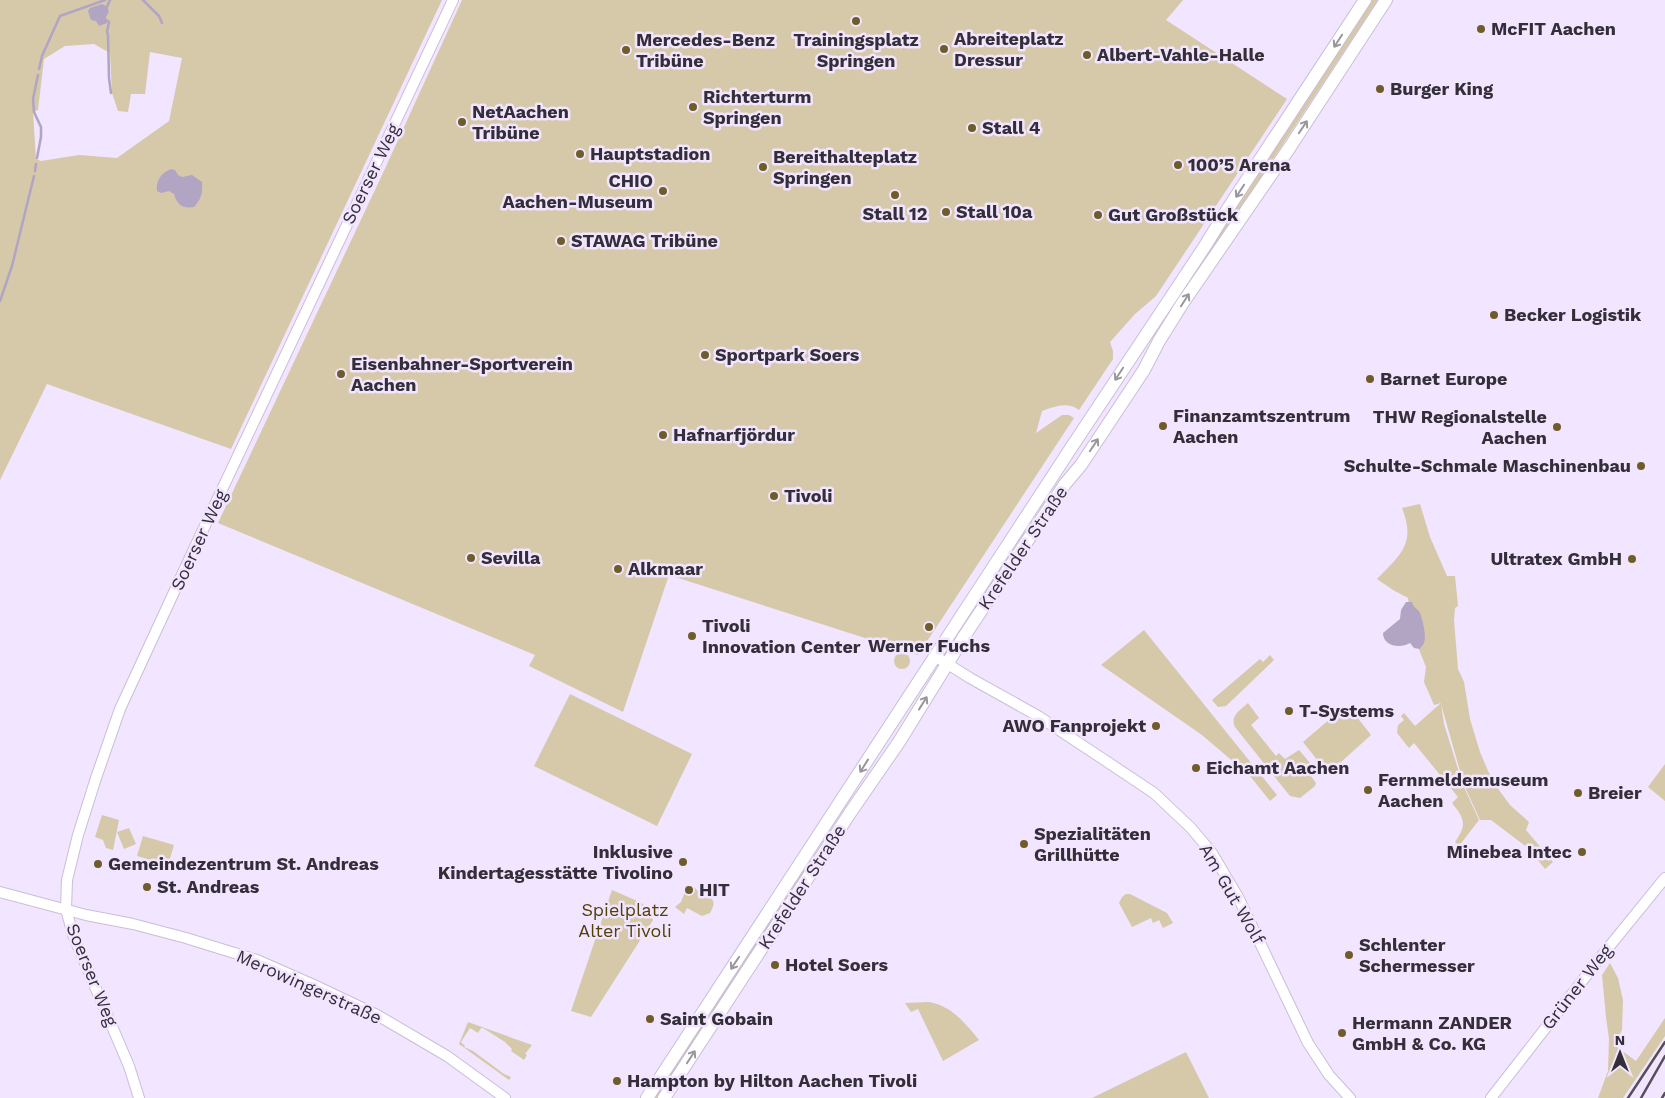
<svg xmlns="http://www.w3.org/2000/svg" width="1665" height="1098" font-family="'Work Sans',sans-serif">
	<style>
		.green { fill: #d5c9aa; fill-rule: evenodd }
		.water { fill: #b2a4c3 }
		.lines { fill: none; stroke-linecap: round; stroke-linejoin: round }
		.stream { stroke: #b2a4c3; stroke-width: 2.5 }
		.minor-casing { stroke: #c9bed7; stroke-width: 12 }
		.major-casing { stroke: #c9bed7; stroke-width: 14 }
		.minor { stroke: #fff; stroke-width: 10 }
		.major { stroke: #fff; stroke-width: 12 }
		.rail { stroke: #554f5c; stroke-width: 2.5 }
		.oneway { stroke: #99969c }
		.poi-dot { fill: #6e5c2a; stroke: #f1e5ff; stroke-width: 2 }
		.labels { text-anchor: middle; stroke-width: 5; stroke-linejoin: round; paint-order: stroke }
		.poi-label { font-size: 18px; font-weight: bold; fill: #332e38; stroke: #f1e5ff; text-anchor: start }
		.street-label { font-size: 18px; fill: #332e38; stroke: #f1e5ff }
		.park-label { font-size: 18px; fill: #523f03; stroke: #f1e5ff }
	</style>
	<rect width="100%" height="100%" fill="#f1e5ff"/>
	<g class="green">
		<path d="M0,0h442l-211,449 -184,-65 -47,96zM94,44l16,9 2,40 6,18 10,1 3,-18h14l5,-42 32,6 -13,63 -52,37 -38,-3 -38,6 -5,-2 -3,-47 5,-2 6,-51 21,-13z"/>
		<path d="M462,0h721l-17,20 121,79 -131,197 -21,18 -25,28 3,9v8l-34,51c-12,-9 -25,-3 -37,1l-6,22 26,-18h7l5,3 -156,237 -249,-80 -46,137 -94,-46 6,-11 -317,-132 165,-350z"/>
		<path d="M1372,0h6l-211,320 -3,-2z"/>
		<path d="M1420,504l10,33 17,39h8l3,30 -3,2 -1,12 4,49 6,13 6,37 10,33 8,19 11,19 11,15 19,17 -3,8 27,32 -8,7 -17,-21 -37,-28h-11l-16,-35 -23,-81 3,20 19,61 16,35 -20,26 -4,-4c12,-17 10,-23 -3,-39l6,-6 -44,-54 -5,5 -12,-15 1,-8 6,-5 -3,-4 3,-3 11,13 26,-23 -7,2 -10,-23 2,-15 -15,-38 -3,-31 -15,-8 -16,-11c24,-25 39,-35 25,-71z"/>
		<path d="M1144,630l133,165 -7,6 -20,-25 -48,-41 -101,-70z"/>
		<circle cx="902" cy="661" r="8"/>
		<path d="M1270,655l4,5 -48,46 -8,1 -6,-7 48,-41 3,3z"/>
		<path d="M570,694l122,60 -35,72 -123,-60z"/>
		<path d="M1248,703l11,15 -8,7 25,31 3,-3 6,6 14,-9 11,13 -5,5 11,15 -1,3 -15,12 -10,-2 -55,-69c-5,-11 4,-16 13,-24z"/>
		<path d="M1345,706l4,1 22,28 -40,36h-5l-23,-29z"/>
		<path d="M1665,764v37l-17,-14z"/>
		<path d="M102,815l17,5 -6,30 -7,-2 -3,-8 -8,-3z"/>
		<path d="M129,828l7,16 -12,5 -7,-17z"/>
		<path d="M143,836l31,9 -6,20 -31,-9z"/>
		<path d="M807,865l-2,8 -146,225h-5z"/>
		<path d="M691,887l4,1c9,12 26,6 15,25l-8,3 -15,-8 -3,6 -9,-7 6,-5 5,-13z"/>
		<path d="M612,890l30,13 11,17 -62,97 -20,-6z"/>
		<path d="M1126,894h4l37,19 6,10 -10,5 -4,-8 -6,3 -2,-5 -19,9 -13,-24 3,-6z"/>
		<path d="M1610,963l8,15 5,22 -1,30 -8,15 22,16 29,-43v18l-42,62h-25l10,-27 1,-32 -3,-22 -4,-42z"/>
		<path d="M929,1002c23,4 36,21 50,38l-36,21 -25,-52 -7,3 -6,-9z"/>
		<path d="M468,1022l64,23 -7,9 2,1 -3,5 -13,-9 1,-2 -7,-7 -22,-14h-2l-3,5 -8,-5 -9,14 4,4 -1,1 9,4 31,23 7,3 -2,3 -50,-36z"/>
		<path d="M1186,1052l23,46h-117z"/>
	</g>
	<g class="water">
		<path d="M102,4l4,2 3,5 -3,6 1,6 -8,3 -3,-5 -5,-1 -3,-9 2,-3z"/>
		<path d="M171,169l4,1 3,5 4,2 10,-2 10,7c1,10 -1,18 -8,25 -11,2 -17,-2 -20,-13l-5,-3 -8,2 -4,-2c-1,-11 4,-18 14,-22z"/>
		<path d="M1406,602h6c1,5 4,6 7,9 3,5 8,26 5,32 -1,2 -3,4 -4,6l-6,-1 -4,-5c-10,6 -27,3 -27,-10l17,-14 1,-9z"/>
	</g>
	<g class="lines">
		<g class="stream">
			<path d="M143,0l16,16 3,7"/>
			<path d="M106,9l4,-9"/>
			<path d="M106,20l3,2 -2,10 1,3 1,43 2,15"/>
			<path d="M39,69l3,-13 18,-40 45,-16"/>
			<path d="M37,158l4,-21v-10l-7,-15 -1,-13 5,-24"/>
			<path d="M35,171l1,-7"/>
			<path d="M0,301l12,-35 22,-90"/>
		</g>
		<g class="minor-casing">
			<g id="minor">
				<path d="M935,656l35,22 68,38 68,45 48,32 37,35 21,25 26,44 70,146 21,32 21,23"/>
				<path d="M0,892l86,23 47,9 53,14 71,22 57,25 63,30 70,41 58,42"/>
				<path d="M139,1098l-10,-32 -56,-131 -7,-26 1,-29 11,-45 18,-57 24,-69 73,-158 260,-551"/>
				<path d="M1491,1098l113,-145 61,-75"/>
			</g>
		</g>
		<g class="major-casing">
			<g id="major">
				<path d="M647,1098l424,-650 134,-202 24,-39 136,-207"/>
				<path d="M664,1098l186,-285 49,-71 66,-107 100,-151 16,-19 63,-95 15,-29 23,-37 108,-157 96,-147"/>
			</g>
		</g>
		<use href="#minor" class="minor"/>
		<use href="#major" class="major"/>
		<g class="rail">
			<path d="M1628,1098l37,-56"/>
			<path d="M1641,1098l24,-42"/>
			<path d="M1662,1098l3,-5"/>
		</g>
	</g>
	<defs><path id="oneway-shaft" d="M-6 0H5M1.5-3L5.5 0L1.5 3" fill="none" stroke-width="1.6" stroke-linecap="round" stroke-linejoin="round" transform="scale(1.25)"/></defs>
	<g class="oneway">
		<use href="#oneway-shaft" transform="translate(1338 41) rotate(123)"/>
		<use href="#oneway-shaft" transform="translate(1303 127) rotate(-56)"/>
		<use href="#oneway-shaft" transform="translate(1240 191) rotate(123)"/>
		<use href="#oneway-shaft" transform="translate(1185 300) rotate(-57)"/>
		<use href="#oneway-shaft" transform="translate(1119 374) rotate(123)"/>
		<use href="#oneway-shaft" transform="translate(1094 445) rotate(-56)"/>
		<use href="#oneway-shaft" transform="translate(923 703) rotate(-58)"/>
		<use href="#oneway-shaft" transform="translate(864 766) rotate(122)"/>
		<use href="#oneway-shaft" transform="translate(735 963) rotate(124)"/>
		<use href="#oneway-shaft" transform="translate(691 1057) rotate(-57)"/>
	</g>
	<g class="poi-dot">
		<circle cx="856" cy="21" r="5"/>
		<circle cx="1481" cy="29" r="5"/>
		<circle cx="944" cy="49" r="5"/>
		<circle cx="626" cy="50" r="5"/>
		<circle cx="1087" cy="55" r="5"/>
		<circle cx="1380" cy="89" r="5"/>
		<circle cx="693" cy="107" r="5"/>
		<circle cx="462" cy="122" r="5"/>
		<circle cx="972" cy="128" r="5"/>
		<circle cx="580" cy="154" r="5"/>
		<circle cx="1178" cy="165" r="5"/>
		<circle cx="763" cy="167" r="5"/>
		<circle cx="663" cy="191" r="5"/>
		<circle cx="895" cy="195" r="5"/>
		<circle cx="946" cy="212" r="5"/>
		<circle cx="1098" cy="215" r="5"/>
		<circle cx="561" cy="241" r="5"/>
		<circle cx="1494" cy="315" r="5"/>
		<circle cx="705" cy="355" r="5"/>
		<circle cx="341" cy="374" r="5"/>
		<circle cx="1370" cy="379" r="5"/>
		<circle cx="1163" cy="426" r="5"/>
		<circle cx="1557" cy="427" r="5"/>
		<circle cx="663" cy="435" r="5"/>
		<circle cx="1641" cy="466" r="5"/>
		<circle cx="774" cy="496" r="5"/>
		<circle cx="471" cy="558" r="5"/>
		<circle cx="1632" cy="559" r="5"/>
		<circle cx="618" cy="569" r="5"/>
		<circle cx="929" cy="627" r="5"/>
		<circle cx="692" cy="636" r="5"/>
		<circle cx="1289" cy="711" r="5"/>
		<circle cx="1156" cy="726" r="5"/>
		<circle cx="1196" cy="768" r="5"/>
		<circle cx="1368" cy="790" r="5"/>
		<circle cx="1578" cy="793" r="5"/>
		<circle cx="1024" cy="844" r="5"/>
		<circle cx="1582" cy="852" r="5"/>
		<circle cx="683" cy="862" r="5"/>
		<circle cx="98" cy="864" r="5"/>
		<circle cx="147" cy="887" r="5"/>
		<circle cx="689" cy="890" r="5"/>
		<circle cx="1349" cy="955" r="5"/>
		<circle cx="775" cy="965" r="5"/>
		<circle cx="650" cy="1019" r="5"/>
		<circle cx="1342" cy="1033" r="5"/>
		<circle cx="617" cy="1081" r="5"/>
	</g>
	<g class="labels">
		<g class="poi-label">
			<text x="1491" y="35">McFIT Aachen</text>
			<text x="954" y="45">Abreiteplatz<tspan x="954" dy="21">Dressur</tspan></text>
			<text x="636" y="46">Mercedes-Benz<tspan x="636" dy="21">Tribüne</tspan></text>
			<text x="856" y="46" text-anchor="middle">Trainingsplatz<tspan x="856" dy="21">Springen</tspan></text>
			<text x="1097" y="61">Albert-Vahle-Halle</text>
			<text x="1390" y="95">Burger King</text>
			<text x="703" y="103">Richterturm<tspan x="703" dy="21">Springen</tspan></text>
			<text x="472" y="118">NetAachen<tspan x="472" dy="21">Tribüne</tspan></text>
			<text x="982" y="134">Stall 4</text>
			<text x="590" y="160">Hauptstadion</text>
			<text x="773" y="163">Bereithalteplatz<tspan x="773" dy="21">Springen</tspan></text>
			<text x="1188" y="171">100’5 Arena</text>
			<text x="653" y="187" text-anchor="end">CHIO<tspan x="653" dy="21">Aachen-Museum</tspan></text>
			<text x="956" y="218">Stall 10a</text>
			<text x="895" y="220" text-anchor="middle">Stall 12</text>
			<text x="1108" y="221">Gut Großstück</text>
			<text x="571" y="247">STAWAG Tribüne</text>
			<text x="1504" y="321">Becker Logistik</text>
			<text x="715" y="361">Sportpark Soers</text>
			<text x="351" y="370">Eisenbahner-Sportverein<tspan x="351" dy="21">Aachen</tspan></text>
			<text x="1380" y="385">Barnet Europe</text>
			<text x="1173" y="422">Finanzamtszentrum<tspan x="1173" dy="21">Aachen</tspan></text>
			<text x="1547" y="423" text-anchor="end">THW Regionalstelle<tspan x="1547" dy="21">Aachen</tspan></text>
			<text x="673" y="441">Hafnarfjördur</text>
			<text x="1631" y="472" text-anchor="end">Schulte-Schmale Maschinenbau</text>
			<text x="784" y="502">Tivoli</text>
			<text x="481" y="564">Sevilla</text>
			<text x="1622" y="565" text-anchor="end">Ultratex GmbH</text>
			<text x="628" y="575">Alkmaar</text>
			<text x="702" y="632">Tivoli<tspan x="702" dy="21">Innovation Center</tspan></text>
			<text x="929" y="652" text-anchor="middle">Werner Fuchs</text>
			<text x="1299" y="717">T-Systems</text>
			<text x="1146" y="732" text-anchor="end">AWO Fanprojekt</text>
			<text x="1206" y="774">Eichamt Aachen</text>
			<text x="1378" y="786">Fernmeldemuseum<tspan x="1378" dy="21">Aachen</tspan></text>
			<text x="1588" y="799">Breier</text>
			<text x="1034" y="840">Spezialitäten<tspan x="1034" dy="21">Grillhütte</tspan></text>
			<text x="673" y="858" text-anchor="end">Inklusive<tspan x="673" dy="21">Kindertagesstätte Tivolino</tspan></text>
			<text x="1572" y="858" text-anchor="end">Minebea Intec</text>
			<text x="108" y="870">Gemeindezentrum St. Andreas</text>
			<text x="157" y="893">St. Andreas</text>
			<text x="699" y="896">HIT</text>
			<text x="1359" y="951">Schlenter<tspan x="1359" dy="21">Schermesser</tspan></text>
			<text x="785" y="971">Hotel Soers</text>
			<text x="660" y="1025">Saint Gobain</text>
			<text x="1352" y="1029">Hermann ZANDER<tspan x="1352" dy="21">GmbH &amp; Co. KG</tspan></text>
			<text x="627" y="1087">Hampton by Hilton Aachen Tivoli</text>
		</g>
		<g class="street-label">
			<text transform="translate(371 174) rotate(-64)" y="6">Soerser Weg</text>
			<text transform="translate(199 540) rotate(-65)" y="6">Soerser Weg</text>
			<text transform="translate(1023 548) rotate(-56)" y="6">Krefelder Straße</text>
			<text transform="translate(802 887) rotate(-57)" y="6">Krefelder Straße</text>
			<text transform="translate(1232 894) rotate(60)" y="6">Am Gut Wolf</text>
			<text transform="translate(92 975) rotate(68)" y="6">Soerser Weg</text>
			<text transform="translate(309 987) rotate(24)" y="6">Merowingerstraße</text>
			<text transform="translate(1577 987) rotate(-52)" y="6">Grüner Weg</text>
		</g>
		<g class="park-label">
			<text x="625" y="916">Spielplatz<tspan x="625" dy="21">Alter Tivoli</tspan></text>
		</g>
	</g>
	<g transform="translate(1620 1053)" stroke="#f1e5ff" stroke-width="4" paint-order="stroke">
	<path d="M0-4L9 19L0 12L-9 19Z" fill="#332e38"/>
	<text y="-8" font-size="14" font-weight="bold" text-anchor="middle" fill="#332e38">N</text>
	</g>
</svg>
